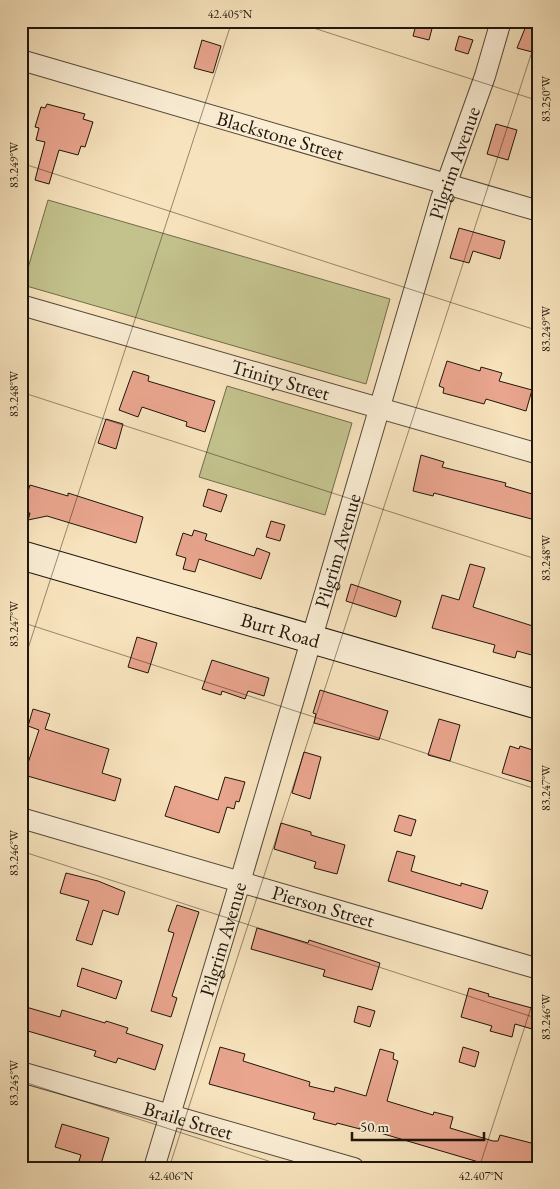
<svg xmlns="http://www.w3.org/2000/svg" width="560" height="1189" font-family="'EB Garamond',serif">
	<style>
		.green { fill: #c3c28d; stroke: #716c4c }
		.building { fill: #e9a58e; stroke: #1f160b }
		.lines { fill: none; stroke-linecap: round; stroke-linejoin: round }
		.street-casing { stroke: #554938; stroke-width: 22 }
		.secondary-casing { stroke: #1f160b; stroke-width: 30 }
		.street { stroke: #faedd4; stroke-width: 20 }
		.secondary { stroke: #faedd4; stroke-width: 28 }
		.ticks { fill: none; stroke: #1f160b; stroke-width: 1; stroke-opacity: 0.45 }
		.labels { text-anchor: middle; stroke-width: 4; stroke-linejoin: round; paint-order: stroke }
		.street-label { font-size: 20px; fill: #1f160b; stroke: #faedd4 }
		.neatline { fill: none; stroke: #1f160b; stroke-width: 2 }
		.ticks-label { font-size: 12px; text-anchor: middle; fill: #1f160b }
	</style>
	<rect width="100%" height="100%" fill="#f7e3bd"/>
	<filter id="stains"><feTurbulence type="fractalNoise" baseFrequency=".004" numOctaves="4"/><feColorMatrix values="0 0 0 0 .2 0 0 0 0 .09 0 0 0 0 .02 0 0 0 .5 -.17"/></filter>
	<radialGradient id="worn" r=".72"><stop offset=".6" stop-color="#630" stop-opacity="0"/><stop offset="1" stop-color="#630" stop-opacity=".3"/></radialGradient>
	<g class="green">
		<path d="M48,200l342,99 -24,85 -343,-99z"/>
		<path d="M227,386l125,37 -27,92 -126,-38z"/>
	</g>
	<g class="building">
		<path d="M417,21h17l-5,19 -16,-4z"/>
		<path d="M528,21h11v20l-3,12 -19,-5z"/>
		<path d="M459,36l14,4 -5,14 -13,-4z"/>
		<path d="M202,40l19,6 -8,27 -19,-5z"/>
		<path d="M47,104l38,10 -2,5 10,3 -8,25 -4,-1 -3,9 -19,-5 -10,34 -14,-4 10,-38 -9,-2 3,-12 -4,-1 6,-20 4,1z"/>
		<path d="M496,124l21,6 -9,30 -21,-6z"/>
		<path d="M459,228l46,13 -5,18 -27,-8 -4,12 -19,-5z"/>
		<path d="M447,361l33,10 1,-4 21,6 -3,8 33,9 -6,21 -40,-12 -2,5 -41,-11 1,-5 -5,-2z"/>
		<path d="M133,371l16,5 -1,5 67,20 -10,31 -19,-6 1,-4 -45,-15 -4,10 -19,-7z"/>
		<path d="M106,419l17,5 -7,25 -18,-6z"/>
		<path d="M421,455l23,7 -2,5 64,16 -1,3 34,10v25l-105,-28 -1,3 -20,-5z"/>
		<path d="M30,485l38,11v-3l75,24 -7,26 -89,-27 -19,4 2,-7 -8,-2z"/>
		<path d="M208,489l19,6 -6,17 -18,-6z"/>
		<path d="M271,521l14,4 -5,16 -14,-4z"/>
		<path d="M194,530l13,4 -2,6 49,16 3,-8 13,5 -9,26 -62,-20 -4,13 -12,-3 3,-11 -10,-3 7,-22 9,3z"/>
		<path d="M470,564l15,4 -12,39 66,21v29l-22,-6 -2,7 -22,-6 2,-7 -63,-17 10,-33 17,5z"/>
		<path d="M351,584l50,17 -5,16 -50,-16z"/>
		<path d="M137,637l20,6 -9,30 -20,-6z"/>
		<path d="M212,660l57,18 -5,18 -16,-5 -3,8 -23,-8 -1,4 -19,-6z"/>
		<path d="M320,690l68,21 -9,29 -65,-17 2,-9 -3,-1z"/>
		<path d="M33,709l17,5 -5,15 64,20 -7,24 19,6 -6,22 -91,-26 15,-45 -11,-4z"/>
		<path d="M439,719l21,6 -10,36 -22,-6z"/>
		<path d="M510,746l9,3 1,-3 19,6v32l-37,-11z"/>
		<path d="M304,752l17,5 -11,42 -18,-6z"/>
		<path d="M225,777l20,5 -6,20 -3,-1 -2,8 -7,-2 -8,26 -54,-17 10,-30 43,14z"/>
		<path d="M399,815l17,5 -5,16 -17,-5z"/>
		<path d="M281,823l30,9v3l34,10 -8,29 -23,-6 2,-6 -42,-13z"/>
		<path d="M397,851l18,5 -4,15 50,15v-3l27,8 -6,18 -94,-28z"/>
		<path d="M66,873l32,8 27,11 -7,23 -15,-5 -11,35 -16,-5 13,-39 -29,-8z"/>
		<path d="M177,905l22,7 -27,84 5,2 -6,19 -20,-6 23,-78 -6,-2z"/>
		<path d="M257,928l51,15 1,-3 71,23 -8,27 -49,-14 2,-6 -74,-21z"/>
		<path d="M82,968l40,13 -6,18 -39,-13z"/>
		<path d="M469,988l20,6 -1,2 51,14v21l-24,-7 -3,13 -22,-6 2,-5 -31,-9z"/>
		<path d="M358,1006l17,5 -5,16 -16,-5z"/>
		<path d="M26,1007l34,10 2,-7 43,13 1,-2 22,7 -2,5 37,12 -8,25 -37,-12 -2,5 -22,-7 2,-5 -75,-22z"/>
		<path d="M220,1047l25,7 -2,7 67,21 -1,4 25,6 1,-5 31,9 14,-47 14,4 -1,6 5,2 -11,40 46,14 1,-3 19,5 -3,11 43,13h5l2,-6 39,10v23h-40l-139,-41v2l-23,-6 -1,2 -23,-6 2,-6 -106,-29z"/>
		<path d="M463,1047l16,5 -4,15 -16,-5z"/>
		<path d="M62,1124l47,14 -9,29 -21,-6 2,-6 -26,-8z"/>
	</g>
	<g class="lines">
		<g class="street-casing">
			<g id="street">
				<path id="s1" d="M21,60l518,151"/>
				<path id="s2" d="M21,305l518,149"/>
				<path id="s3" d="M21,818l518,151"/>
				<path id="s4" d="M21,1072l333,96"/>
				<path id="s5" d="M154,1168l86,-286 201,-683 44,-123 16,-55"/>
			</g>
		</g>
		<g class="secondary-casing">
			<g id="secondary">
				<path id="s6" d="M21,555l518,150"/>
			</g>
		</g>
		<use href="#street" class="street"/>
		<use href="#secondary" class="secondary"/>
	</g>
	<path class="ticks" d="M292,21l247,80M21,163l518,168M21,392l518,168M21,622l518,168M21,670l211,-649M21,851l518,168M21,1081l269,87M169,1168l370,-1138M479,1168l60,-185"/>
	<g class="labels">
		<g class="street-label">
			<text dy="7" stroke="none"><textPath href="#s1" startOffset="270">Blackstone Street</textPath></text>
			<text dy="7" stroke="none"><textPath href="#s5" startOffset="1049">Pilgrim Avenue</textPath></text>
			<text dy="7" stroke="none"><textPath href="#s2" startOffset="270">Trinity Street</textPath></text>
			<text dy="7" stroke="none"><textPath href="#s5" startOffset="644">Pilgrim Avenue</textPath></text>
			<text dy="7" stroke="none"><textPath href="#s6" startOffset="270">Burt Road</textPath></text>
			<text dy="7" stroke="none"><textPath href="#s3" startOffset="315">Pierson Street</textPath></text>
			<text dy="7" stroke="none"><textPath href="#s5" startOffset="239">Pilgrim Avenue</textPath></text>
			<text dy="7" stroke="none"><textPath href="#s4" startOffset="174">Braile Street</textPath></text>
		</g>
	</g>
	<rect width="560" height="1189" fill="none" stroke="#f7e3bd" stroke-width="55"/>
	<path d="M352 1132v8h132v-8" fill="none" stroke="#1f160b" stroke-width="2.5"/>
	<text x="360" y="1132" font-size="15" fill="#1f160b" stroke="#faedd4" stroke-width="4" paint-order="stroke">50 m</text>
	<rect x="28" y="28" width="504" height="1134" class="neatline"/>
	<g class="ticks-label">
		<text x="230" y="18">42.405°N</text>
		<text transform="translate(546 99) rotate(-90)" y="4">83.250°W</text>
		<text transform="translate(14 165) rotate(-90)" y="4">83.249°W</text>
		<text transform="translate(546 329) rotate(-90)" y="4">83.249°W</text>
		<text transform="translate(14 394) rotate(-90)" y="4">83.248°W</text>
		<text transform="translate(546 558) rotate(-90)" y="4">83.248°W</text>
		<text transform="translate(14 624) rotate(-90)" y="4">83.247°W</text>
		<text transform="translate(546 788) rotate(-90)" y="4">83.247°W</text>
		<text transform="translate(14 853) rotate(-90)" y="4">83.246°W</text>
		<text transform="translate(546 1017) rotate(-90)" y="4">83.246°W</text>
		<text transform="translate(14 1083) rotate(-90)" y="4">83.245°W</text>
		<text x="171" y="1180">42.406°N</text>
		<text x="481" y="1180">42.407°N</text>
	</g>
	<rect width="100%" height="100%" filter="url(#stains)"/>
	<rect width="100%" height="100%" fill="url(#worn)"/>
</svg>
